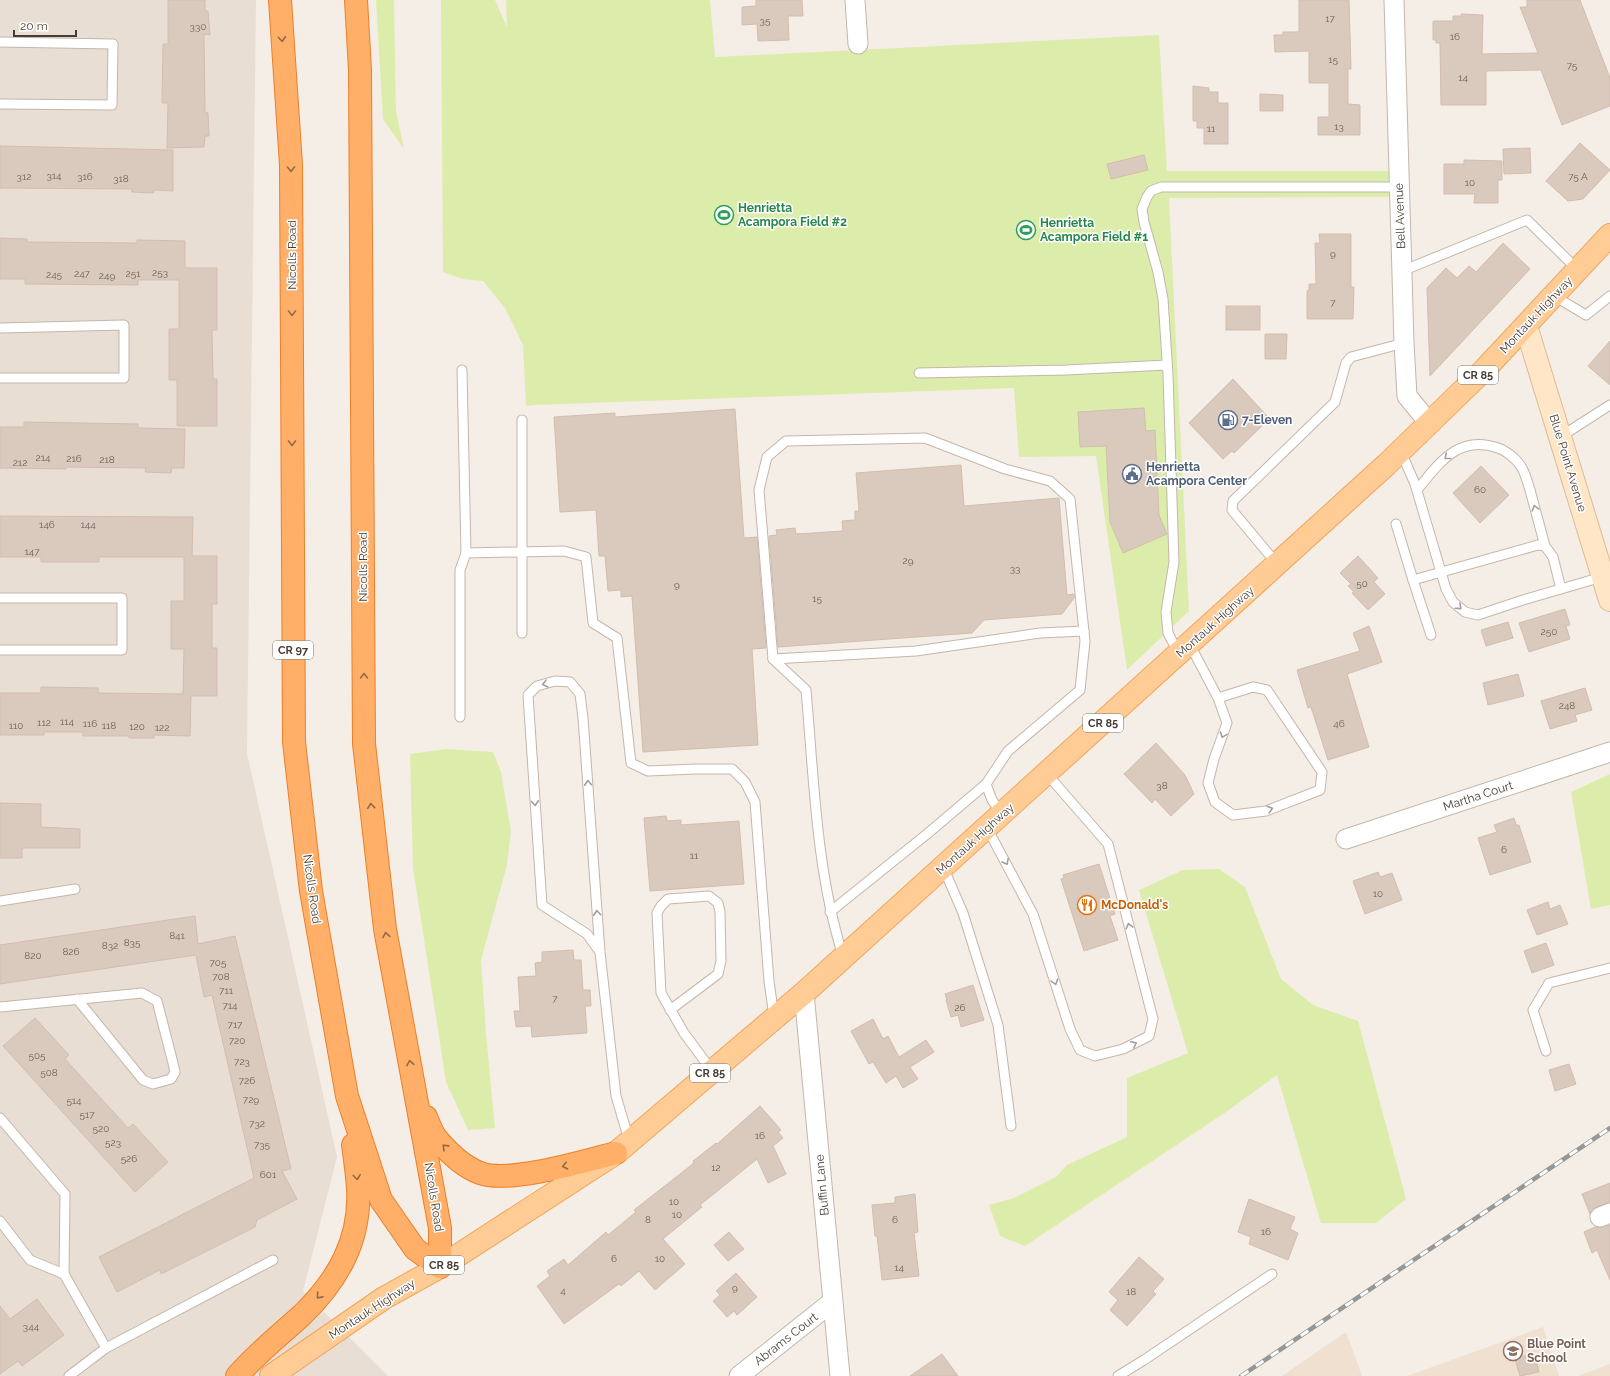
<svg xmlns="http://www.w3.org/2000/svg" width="1610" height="1376" font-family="Raleway,sans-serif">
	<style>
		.residential { fill: #e9ded4 }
		.education { fill: #efe0cf }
		.green { fill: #dcedab }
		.building { fill: #dacabe; stroke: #d3bdad }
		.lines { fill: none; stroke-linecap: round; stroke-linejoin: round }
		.lane-casing { stroke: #c4b6ab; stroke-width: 11 }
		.street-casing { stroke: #c4b6ab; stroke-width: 21 }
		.secondary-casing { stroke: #dcbb94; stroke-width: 24 }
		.primary-casing { stroke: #efa65a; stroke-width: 24 }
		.highway-casing { stroke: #ec7f29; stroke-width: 24 }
		.lane { stroke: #fff; stroke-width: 9 }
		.street { stroke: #fff; stroke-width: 19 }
		.secondary { stroke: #ffe6c6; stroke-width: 22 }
		.primary { stroke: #ffcc95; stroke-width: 22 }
		.highway { stroke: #ffaf67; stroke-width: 22 }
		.rail-casing { stroke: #979797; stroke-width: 4.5 }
		.rail { stroke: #fff; stroke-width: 3; stroke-dasharray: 9; stroke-linecap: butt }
		.oneway { stroke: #916b49 }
		.oneway2 { stroke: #a49e9a }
		.labels { text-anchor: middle; stroke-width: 3; stroke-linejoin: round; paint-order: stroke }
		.number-label { font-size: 10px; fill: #6c6057 }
		.shield { fill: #fff; stroke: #7f7772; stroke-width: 1 }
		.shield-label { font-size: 11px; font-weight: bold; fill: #483d35 }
		.leisure-label { font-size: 12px; font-weight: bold; fill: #27864d; stroke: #fff; text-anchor: start }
		.street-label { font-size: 12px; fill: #483d35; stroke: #fff }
		.service-label { font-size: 12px; font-weight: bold; fill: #4e5e75; stroke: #fff; text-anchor: start }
		.food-label { font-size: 12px; font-weight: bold; fill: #c56008; stroke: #fff; text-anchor: start }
		.education-label { font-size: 12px; font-weight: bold; fill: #785e54; stroke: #fff; text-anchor: start }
	</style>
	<rect width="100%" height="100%" fill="#f5eee6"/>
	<path class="residential" d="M0,0h256l-9,753 90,404 -34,134 85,85h-388z"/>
	<g class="education">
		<path d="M1543,1327l16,49h-152z"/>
		<path d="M1346,1332l16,44h-80z"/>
		<path d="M1610,1364v12h-32z"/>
	</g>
	<g class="green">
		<path d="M376,0h18l2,112 8,37 -21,-30z"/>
		<path d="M441,0h54l12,27 -1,-27h204l5,57 444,-22 8,136h225v26l-223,1 20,413 -62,59 -31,-214 -77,1 -5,-69 -480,17 -8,1 -3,-61 -18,-37 -22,-27 -21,-2 -19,-7z"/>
		<path d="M446,749l47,3 8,20 10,59 -4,34 -26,95 5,74 9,94 -27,2 -22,-48 -33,-214 -3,-114z"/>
		<path d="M1610,774v131l-19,4 -20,-117z"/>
		<path d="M1219,869l26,18 36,92 32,26 45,16 48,178 -30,24h-55l-44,-148 -51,37 -201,134 -25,-10 -11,-31 25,-7 42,-21 11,-12 60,-28v-59l61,-25 -49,-163 44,-20z"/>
	</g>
	<g class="building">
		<path d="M168,0h37v11h3l2,24 -6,-1 1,78 3,1 1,23h-4l-1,11 -37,1 1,-45h-6l1,-59h5z"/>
		<path d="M756,0h46l1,16h-15l1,24 -31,1 -1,-17 -15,1v-18l14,-1z"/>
		<path d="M1299,0h50l2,69h-3v35l12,1v30h-42v-18h11v-34h-20v-32l-34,1 -1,-17h9v-3h16z"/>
		<path d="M1527,0h53l30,78v28l-48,19 -21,-55 -55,1v34h-45l-1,-62h-4v-3h-3v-19h20v-5h8v-2l22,1 -1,39 56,-1 -18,-46h7z"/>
		<path d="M1193,86l16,2v4h9v11h10v41h-24v-16h-7v-7h-4z"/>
		<path d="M1260,94l23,1v16h-23z"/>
		<path d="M1580,143l30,27 -27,29 -15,2 -22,-20z"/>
		<path d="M0,146l173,4v41l-19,-1 -1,3 -21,-1v-3l-132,-1z"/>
		<path d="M1530,148l1,25 -27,1 -1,-25z"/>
		<path d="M1144,155l4,15 -37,9 -4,-15z"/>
		<path d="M1464,160l38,1v19h-4v23h-24l1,-9h-31v-30h20z"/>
		<path d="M1319,234h32v53h3l-1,32h-46v-28l2,-1v-6h7l-1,-41h5z"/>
		<path d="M0,238l27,1v3l110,1v-3l48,1v27h32v62h-5l1,49h4v47h-40v-46h-8v-51h10v-49h-41v5l-113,-1v-5h-25z"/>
		<path d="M1503,243l27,26 -100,107 -3,-88 19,-20 11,10 12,-12 7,6z"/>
		<rect x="1226" y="306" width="34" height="24"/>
		<path d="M1265,334h22l-1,25h-21z"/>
		<path d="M1610,341v44l-22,-19z"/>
		<path d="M1233,379l35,38 -8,7 2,2 -28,27 -2,-2 -9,8 -34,-36z"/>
		<path d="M1144,408l2,23 9,-1 4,85 8,19 -44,19 -13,-31 -4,-76 -26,1 -2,-35z"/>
		<path d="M735,409l9,129 13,-1 9,111 -14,1 6,96 -115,7 -11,-156 -11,1v-7l-13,1 -3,-35h-6l-3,-46 -36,2 -6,-95 61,-4v4z"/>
		<path d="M24,422l114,2v4l47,1 -1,39h-12l-1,5 -26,-1 1,-4 -80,-1v2l-66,-1v-41h24z"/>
		<path d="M961,465l3,41 95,-8 8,97 7,-1v4l-12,16 -78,6 -12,13 -194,14 -9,-111 8,-1 -1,-5 19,-2 1,6 47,-3 -1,-10 13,-1v-9h4l-3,-38z"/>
		<path d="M1481,466l28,29 -29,28 -27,-30z"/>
		<path d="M0,516l193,1 -1,39h25v48h-5v44h5v48h-26l-1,40 -36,-1v3h-25v-2h-46v-4h-39v3h-44v-42h41v-6l57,1v5l85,1 1,-45h-13v-48h13v-44h-85v5h-58v-5h-41z"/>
		<path d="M1358,556l20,22 -4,4 11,12 -17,16 -16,-17 2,-1 -6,-6 3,-2 -11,-11z"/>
		<path d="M1565,609l5,16 -4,1 4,13 -41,13 -10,-29z"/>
		<path d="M1508,622l5,16 -27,8 -5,-16z"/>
		<path d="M1369,626l13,36 -35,12 22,73 -41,13 -17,-53 -3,1 -11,-38 63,-19 -7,-18z"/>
		<path d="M1518,674l6,22 -36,9 -5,-22z"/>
		<path d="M1585,688l7,22 -17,5 2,6 -27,8 -9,-28z"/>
		<path d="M1156,743l29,32 9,19 -23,22 -16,-17 -3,4 -28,-29z"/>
		<path d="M0,803l41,1v23l39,2v19h-58v10h-22z"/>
		<path d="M666,816l1,5 14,-1v5l58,-4 5,63 -94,7 -6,-73z"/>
		<path d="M1514,818l2,7h3l12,37 -41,13 -12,-37 19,-6 -3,-7z"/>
		<path d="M1099,864l16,50 -5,2 8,24 -34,11 -23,-72 3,-1 -1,-3z"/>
		<path d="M1378,872l2,5 12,-4 10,27 -37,14 -12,-33z"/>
		<path d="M1548,902l2,7 10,-4 8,19 -31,11 -10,-25z"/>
		<path d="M195,916l3,28 37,-8 56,233 -9,2 15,28 -40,21 -2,7 -94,47 -1,-4 -43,22 -18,-35 155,-79 -42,-183 -8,2 -8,-42 -196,29v-39z"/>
		<path d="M1546,943l8,22 -22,8 -8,-22z"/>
		<path d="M573,950l1,10h7l2,30h7l1,16h-6l2,27 -55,4 -1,-11 -15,1 -2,-16h6l-2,-34 18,-1 -1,-13 7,-1v-10z"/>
		<path d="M973,985l11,35 -23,7 -3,-12 -7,2 -5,-17h1l-2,-6z"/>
		<path d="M35,1018l34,37 -4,4 63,69 5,-4 35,38 -33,30 -132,-146z"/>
		<path d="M873,1019l10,20 5,-3 11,21 27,-17 8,12 -24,15 8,12 -15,9 -7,-12 -10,7 -13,-21 -4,2 -18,-33z"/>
		<path d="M1569,1064l7,20 -21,7 -6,-21z"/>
		<path d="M760,1106l21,24 -3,2 5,6 -10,8 13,28 -18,9 -11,-24 -57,46 2,2 -39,32 22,25 -30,26 -16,-19 -18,15 -2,-2 -55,40 -27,-38 13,-10 -3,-5 17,-12 4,6 38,-33 2,3 28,-23 -2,-2 60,-47 -1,-2 23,-18 1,1z"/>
		<path d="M1610,1183v19l-14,5 -6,7 -8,-20z"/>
		<path d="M915,1194l3,38 -4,1 5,43 -37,4 -5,-44h-2l-3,-31 23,-2v-6z"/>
		<path d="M1249,1199l46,18 -5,12 8,4 -10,27 -39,-16 2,-7 -13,-5z"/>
		<path d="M1610,1225v55l-13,-30 -5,3 -8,-21 11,-5 4,1z"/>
		<path d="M729,1232l15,17 -16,12 -14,-16z"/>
		<path d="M1139,1257l25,22 -11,12 3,3 -29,32 -17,-16 8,-10 -9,-8z"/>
		<path d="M736,1273l21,24 -20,18 -3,-4 -7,6 -14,-16 7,-6 -4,-4z"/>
		<path d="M37,1299l27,36 -42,31 -4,-5 -18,13v-68l10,13z"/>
		<path d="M1534,1353l5,19 -19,4 -5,-17z"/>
		<path d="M942,1354l16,22h-48z"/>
	</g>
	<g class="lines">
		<g class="lane-casing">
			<g id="lane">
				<path d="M0,42l113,2 -1,61 -112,-1"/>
				<path d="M1402,271l125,-51 51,50"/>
				<path d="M1554,296l32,19 24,-19"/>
				<path d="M0,328l124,-3v53h-124"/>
				<path d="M462,370l4,183"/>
				<path d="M919,373l147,-3 101,-5"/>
				<path d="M522,420v213"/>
				<path d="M1560,437l50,-32"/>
				<path d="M1401,452l14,32 31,105 7,13 12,10 13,3 45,-15 79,-23"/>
				<path d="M1417,490c22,-27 42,-56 81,-42 9,3 21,13 25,22 3,6 5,14 7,20 5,19 10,37 15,56"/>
				<path d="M1396,524l17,56 125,-35 7,1 8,11 8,32"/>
				<path d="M1277,564l-45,-54 1,-9 102,-99 11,-39 5,-6 53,-14"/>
				<path d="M1413,580l18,55"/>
				<path d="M0,598h122v52h-122"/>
				<path d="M1190,645l28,53 9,25 -13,36 -6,24 7,19 18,13 33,-4 54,-21 2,-18 -55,-82 -14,-3 -35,11"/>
				<path d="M1179,654l-11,-21 -2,-21 8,-50 -6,-187 -5,-76 -5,-27 -14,-50 -2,-13 5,-12 4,-6 10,-4h238"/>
				<path d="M773,659l143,-8 124,-18 44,-2"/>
				<path d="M460,717v-147l6,-17 98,-2 22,6 7,66 24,15 14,125 17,8 48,-2h36l13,13 10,20 14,179 5,36"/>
				<path d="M986,784l6,16 10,14"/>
				<path d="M987,828l46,86 37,115 10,21 15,6 28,-7 26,-13 4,-17 -45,-175 -61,-70"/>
				<path d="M943,867l20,46 35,112 13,101"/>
				<path d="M0,901l75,-12"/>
				<path d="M830,912l97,-78 59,-50 22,-33 72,-61 5,-49 -15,-142 -20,-18 -45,-12 -80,-31 -139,3 -19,16 -8,33 14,169 33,31c8,89 10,181 37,266"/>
				<path d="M600,952l-13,-18 -45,-29 -14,-210 9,-9 18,-5 15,1 10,12 3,24 17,234 16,144 13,44"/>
				<path d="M0,1007l142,-14 15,8 16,62 2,9 -4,7 -18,5 -10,-4 -66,-81"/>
				<path d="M670,1010l48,-36 3,-13 -1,-49 -2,-9 -9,-7 -41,3 -7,7 -4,7 4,80 23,40 28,38"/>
				<path d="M1546,1051l-13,-41 16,-27 61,-15"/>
				<path d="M0,1118l65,76 -1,80"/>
				<path d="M0,1221l30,39 34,14 42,74"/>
				<path d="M69,1376l37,-28 167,-88"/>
				<path d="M1118,1376l26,-16 128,-86"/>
			</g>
		</g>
		<g class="street-casing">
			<g id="street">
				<path d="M855,0l3,44"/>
				<path d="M1394,0l10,343 3,53 23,28"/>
				<path d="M1346,839l264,-87"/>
				<path d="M804,993l36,383"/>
				<path d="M1600,1217l10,-4"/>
				<path d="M739,1376l93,-74"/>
			</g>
		</g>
		<g class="secondary-casing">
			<path id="secondary" d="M1526,326l84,274"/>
		</g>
		<g class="primary-casing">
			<path id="primary" d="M271,1376l113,-78 56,-31 176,-114 188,-160 582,-528 99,-96 125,-134"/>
		</g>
		<g class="highway-casing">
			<g id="highway">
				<path d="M280,0l11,165 3,577 17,149 36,205 34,104 34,49 25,18"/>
				<path d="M356,0l4,70 4,674 21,185 55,299v39"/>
				<path d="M426,1117c3,7 6,16 11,22 11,13 27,28 43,34 29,11 105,-12 136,-20"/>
				<path d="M237,1376c20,-23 43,-41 65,-61 36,-35 59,-75 56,-127 -1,-14 -3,-29 -5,-43"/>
			</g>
		</g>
		<use href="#lane" class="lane"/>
		<use href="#street" class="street"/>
		<use href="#secondary" class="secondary"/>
		<use href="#primary" class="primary"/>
		<use href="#highway" class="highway"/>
		<g class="rail-casing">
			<path id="rail" d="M1241,1376l369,-248"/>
		</g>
		<use href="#rail" class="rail"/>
	</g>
	<defs><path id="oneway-chevron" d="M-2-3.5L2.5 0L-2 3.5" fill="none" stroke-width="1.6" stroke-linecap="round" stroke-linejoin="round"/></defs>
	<g class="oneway">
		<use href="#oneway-chevron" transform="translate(282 39) rotate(86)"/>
		<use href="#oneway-chevron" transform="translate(291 169) rotate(89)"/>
		<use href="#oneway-chevron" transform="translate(292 313) rotate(90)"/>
		<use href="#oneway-chevron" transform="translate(292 443) rotate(90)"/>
		<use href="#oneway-chevron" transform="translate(364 676) rotate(-90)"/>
		<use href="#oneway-chevron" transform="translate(371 806) rotate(-96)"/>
		<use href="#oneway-chevron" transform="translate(386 935) rotate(-100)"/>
		<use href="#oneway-chevron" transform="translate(410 1063) rotate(-100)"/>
		<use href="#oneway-chevron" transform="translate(445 1147) rotate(-136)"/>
		<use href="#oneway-chevron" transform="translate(565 1166) rotate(167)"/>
		<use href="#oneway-chevron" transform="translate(357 1177) rotate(83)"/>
		<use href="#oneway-chevron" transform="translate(319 1296) rotate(132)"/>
	</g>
	<g class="oneway2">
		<use href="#oneway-chevron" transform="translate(1447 457) rotate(141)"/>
		<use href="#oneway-chevron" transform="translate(1535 508) rotate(-105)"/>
		<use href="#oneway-chevron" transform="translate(1459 607) rotate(42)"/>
		<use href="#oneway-chevron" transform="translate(545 684) rotate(166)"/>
		<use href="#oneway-chevron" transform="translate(1223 735) rotate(110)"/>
		<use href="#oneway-chevron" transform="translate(588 783) rotate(-94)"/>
		<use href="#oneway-chevron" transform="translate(535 803) rotate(86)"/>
		<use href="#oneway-chevron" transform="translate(1270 809) rotate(-18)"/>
		<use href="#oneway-chevron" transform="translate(1006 862) rotate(61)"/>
		<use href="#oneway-chevron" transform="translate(597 913) rotate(-94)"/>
		<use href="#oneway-chevron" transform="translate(1129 926) rotate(-104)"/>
		<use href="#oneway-chevron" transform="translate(1055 982) rotate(72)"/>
		<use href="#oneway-chevron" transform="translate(1134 1044) rotate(-27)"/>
	</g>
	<defs>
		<g id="stadium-ring" transform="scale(1)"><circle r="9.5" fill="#fff" stroke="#2e9e5b" stroke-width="1.5"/><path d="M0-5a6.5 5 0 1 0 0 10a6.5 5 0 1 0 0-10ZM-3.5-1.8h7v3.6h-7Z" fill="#2e9e5b"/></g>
		<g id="fuel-ring" transform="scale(1)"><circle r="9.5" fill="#fff" stroke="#5c6f8a" stroke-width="1.5"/><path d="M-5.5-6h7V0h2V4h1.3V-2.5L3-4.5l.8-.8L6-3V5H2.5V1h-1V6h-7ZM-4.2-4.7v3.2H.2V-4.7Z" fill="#5c6f8a"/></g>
		<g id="civic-ring" transform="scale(1)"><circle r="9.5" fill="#fff" stroke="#5c6f8a" stroke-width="1.5"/><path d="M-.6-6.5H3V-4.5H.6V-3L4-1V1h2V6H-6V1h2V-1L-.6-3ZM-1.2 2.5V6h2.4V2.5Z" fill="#5c6f8a"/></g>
		<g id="restaurant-ring" transform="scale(1)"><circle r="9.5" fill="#fff" stroke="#e8710a" stroke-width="1.5"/><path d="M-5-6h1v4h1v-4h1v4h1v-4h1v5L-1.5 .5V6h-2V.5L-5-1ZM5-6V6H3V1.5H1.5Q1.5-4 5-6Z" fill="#e8710a"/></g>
		<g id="school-ring" transform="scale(1)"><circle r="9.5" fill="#fff" stroke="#8d6e63" stroke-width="1.5"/><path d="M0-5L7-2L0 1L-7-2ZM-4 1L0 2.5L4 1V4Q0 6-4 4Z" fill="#8d6e63"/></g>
	</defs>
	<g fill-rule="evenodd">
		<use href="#stadium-ring" x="724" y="215"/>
		<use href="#stadium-ring" x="1026" y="230"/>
		<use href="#fuel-ring" x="1228" y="420"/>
		<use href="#civic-ring" x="1132" y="474"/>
		<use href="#restaurant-ring" x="1087" y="905"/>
		<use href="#school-ring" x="1513" y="1351"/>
	</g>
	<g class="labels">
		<g class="number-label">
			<text x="1330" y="22">17</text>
			<text x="765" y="24">35</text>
			<text x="198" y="30">330</text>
			<text x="1455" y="40">16</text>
			<text x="1333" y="63">15</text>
			<text x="1572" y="69">75</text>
			<text x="1463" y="81">14</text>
			<text x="1339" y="130">13</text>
			<text x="1211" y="132">11</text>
			<text x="54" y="179">314</text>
			<text x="24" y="180">312</text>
			<text x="85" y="180">316</text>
			<text x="1578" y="180">75 A</text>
			<text x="121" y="182">318</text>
			<text x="1470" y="186">10</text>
			<text x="1333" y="257">9</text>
			<text x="160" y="276">253</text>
			<text x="82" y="277">247</text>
			<text x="133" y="277">251</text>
			<text x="54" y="278">245</text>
			<text x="107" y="279">249</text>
			<text x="1333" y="306">7</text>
			<text x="43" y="461">214</text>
			<text x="74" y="462">216</text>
			<text x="107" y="463">218</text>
			<text x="20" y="466">212</text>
			<text x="1480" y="493">60</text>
			<text x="47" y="528">146</text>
			<text x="88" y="528">144</text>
			<text x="32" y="555">147</text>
			<text x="908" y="564">29</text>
			<text x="1015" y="572">33</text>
			<text x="1362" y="587">50</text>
			<text x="677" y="588">9</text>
			<text x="817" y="602">15</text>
			<text x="1549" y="635">250</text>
			<text x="1567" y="709">248</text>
			<text x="67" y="725">114</text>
			<text x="44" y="726">112</text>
			<text x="90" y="727">116</text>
			<text x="1339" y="727">46</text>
			<text x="16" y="729">110</text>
			<text x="109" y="729">118</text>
			<text x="137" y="730">120</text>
			<text x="162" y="731">122</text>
			<text x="1162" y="789">38</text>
			<text x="1504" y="853">6</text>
			<text x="694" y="859">11</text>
			<text x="1378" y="897">10</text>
			<text x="177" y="939">841</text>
			<text x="132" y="946">835</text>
			<text x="110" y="949">832</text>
			<text x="71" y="955">826</text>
			<text x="33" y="959">820</text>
			<text x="218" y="966">705</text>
			<text x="221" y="980">708</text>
			<text x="226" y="994">711</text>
			<text x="555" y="1002">7</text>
			<text x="230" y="1009">714</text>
			<text x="960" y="1011">26</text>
			<text x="235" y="1028">717</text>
			<text x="237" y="1044">720</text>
			<text x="37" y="1059">505</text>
			<text x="242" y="1065">723</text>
			<text x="49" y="1076">508</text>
			<text x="247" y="1084">726</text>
			<text x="251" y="1103">729</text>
			<text x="74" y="1104">514</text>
			<text x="87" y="1118">517</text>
			<text x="257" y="1127">732</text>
			<text x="101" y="1132">520</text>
			<text x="760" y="1139">16</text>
			<text x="113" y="1146">523</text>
			<text x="262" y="1148">735</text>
			<text x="129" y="1162">526</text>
			<text x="716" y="1171">12</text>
			<text x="268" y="1178">601</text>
			<text x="674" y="1205">10</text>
			<text x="677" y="1218">10</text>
			<text x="648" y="1223">8</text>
			<text x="895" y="1223">6</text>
			<text x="1266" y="1235">16</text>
			<text x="614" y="1262">6</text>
			<text x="660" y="1262">10</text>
			<text x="899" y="1271">14</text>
			<text x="735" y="1291">9</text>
			<text x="563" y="1294">4</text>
			<text x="1131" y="1295">18</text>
			<text x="31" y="1330">344</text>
		</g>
		<g class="shield">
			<rect x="1458" y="366" width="40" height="18" rx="3"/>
			<rect x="273" y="641" width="40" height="18" rx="3"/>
			<rect x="1083" y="714" width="40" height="18" rx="3"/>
			<rect x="690" y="1064" width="40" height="18" rx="3"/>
			<rect x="424" y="1256" width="40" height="18" rx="3"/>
		</g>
		<g class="shield-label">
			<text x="1478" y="379">CR 85</text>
			<text x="293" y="654">CR 97</text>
			<text x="1103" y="727">CR 85</text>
			<text x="710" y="1077">CR 85</text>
			<text x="444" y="1269">CR 85</text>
		</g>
		<g class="leisure-label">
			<text x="738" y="212">Henrietta<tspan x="738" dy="14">Acampora Field #2</tspan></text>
			<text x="1040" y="227">Henrietta<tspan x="1040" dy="14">Acampora Field #1</tspan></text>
		</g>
		<g class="street-label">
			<text transform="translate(1400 216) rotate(-92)" y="4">Bell Avenue</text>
			<text transform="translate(292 255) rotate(-90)" y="4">Nicolls Road</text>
			<text transform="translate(1536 315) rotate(-47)" y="4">Montauk Highway</text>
			<text transform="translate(1568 463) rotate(73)" y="4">Blue Point Avenue</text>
			<text transform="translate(363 567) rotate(-90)" y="4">Nicolls Road</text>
			<text transform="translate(1215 622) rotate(-42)" y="4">Montauk Highway</text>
			<text transform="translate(1478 796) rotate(-18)" y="4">Martha Court</text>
			<text transform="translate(975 839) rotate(-42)" y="4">Montauk Highway</text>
			<text transform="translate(312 889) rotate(82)" y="4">Nicolls Road</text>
			<text transform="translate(822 1185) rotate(-95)" y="4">Buffin Lane</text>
			<text transform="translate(434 1197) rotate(81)" y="4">Nicolls Road</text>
			<text transform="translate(372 1309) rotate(-33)" y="4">Montauk Highway</text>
			<text transform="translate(786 1339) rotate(-38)" y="4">Abrams Court</text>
		</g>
		<g class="service-label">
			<text x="1242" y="424">7-Eleven</text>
			<text x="1146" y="471">Henrietta<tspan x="1146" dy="14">Acampora Center</tspan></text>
		</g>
		<g class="food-label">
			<text x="1101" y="909">McDonald's</text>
		</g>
		<g class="education-label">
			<text x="1527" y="1348">Blue Point<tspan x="1527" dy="14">School</tspan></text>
		</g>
	</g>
	<path d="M14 30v6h62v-6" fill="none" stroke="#483d35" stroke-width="2"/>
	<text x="20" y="30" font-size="12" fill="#483d35" stroke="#ffffff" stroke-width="3" paint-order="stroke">20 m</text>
</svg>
